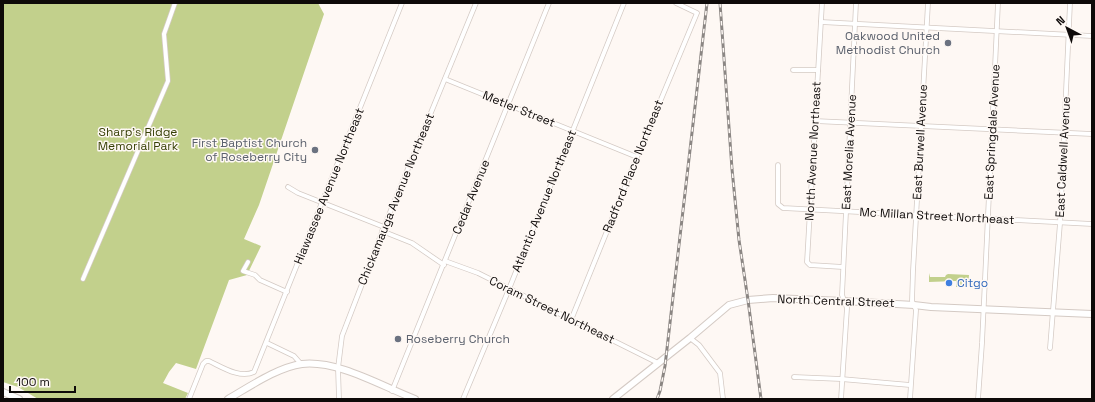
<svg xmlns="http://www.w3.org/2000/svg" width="1095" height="402" font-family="'Space Grotesk',sans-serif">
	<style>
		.green { fill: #c2d08c }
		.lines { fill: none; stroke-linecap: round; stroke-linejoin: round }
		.street-casing { stroke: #d4cac4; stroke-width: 5.5 }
		.secondary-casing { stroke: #d4cac4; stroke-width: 8 }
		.street { stroke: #fff; stroke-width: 4 }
		.secondary { stroke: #fff; stroke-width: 6 }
		.rail-casing { stroke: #8b8683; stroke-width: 3 }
		.rail { stroke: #fef8f4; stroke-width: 1.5; stroke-dasharray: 4.5; stroke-linecap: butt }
		.worship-dot { fill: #6b7280; stroke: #fef8f4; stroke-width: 1.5 }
		.shop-dot { fill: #3f7fe0; stroke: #fef8f4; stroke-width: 1.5 }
		.labels { text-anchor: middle; stroke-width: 3; stroke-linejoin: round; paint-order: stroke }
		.worship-label { font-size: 12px; fill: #5b616d; stroke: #fef8f4; text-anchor: end }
		.street-label { font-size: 12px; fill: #0e0a09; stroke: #fef8f4 }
		.park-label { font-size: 12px; fill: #374006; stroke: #fef8f4 }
		.shop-label { font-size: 12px; fill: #366cbe; stroke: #fef8f4; text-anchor: start }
	</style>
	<rect width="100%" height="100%" fill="#fef8f4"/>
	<g class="green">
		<path d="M3,3h315l6,11 -65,191 -15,34 17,7 -14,29 -18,5 -33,89 -20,-6 -7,9 -6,11 25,10 -3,6h-147l-20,-12 -15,-5z"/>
		<path d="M929,273l1,4h15l1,-2 2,-1 21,1 -1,12h-12v-6l-27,1z"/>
	</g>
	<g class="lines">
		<g class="street-casing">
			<g id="street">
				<path d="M822,3l-15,259 3,3 33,2"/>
				<path d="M821,22l271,14"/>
				<path d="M793,70h25"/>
				<path d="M445,79l192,78"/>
				<path d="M815,121l277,13"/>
				<path d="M778,165v39l5,4 309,16"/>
				<path d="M288,187l10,6 86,34"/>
				<path d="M382,231l30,12 32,22"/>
				<path d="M445,261l33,12 180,90"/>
				<path d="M248,262l-5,9 12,4 5,5 27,12"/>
				<path d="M83,279l85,-198 -4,-47 11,-31"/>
				<path d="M571,320l66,-163 60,-144 -21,-10"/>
				<path d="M690,338l9,7 21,28 3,26"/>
				<path d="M267,343l27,13 7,8"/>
				<path d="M1050,348l10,-125 10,-220"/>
				<path d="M794,377l47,2 69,6"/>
				<path d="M392,391l157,-388"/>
				<path d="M189,399l14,-35 3,-3h3c13,6 31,18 45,11l148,-369"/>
				<path d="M339,399l-1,-31 4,-32 42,-109 92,-224"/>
				<path d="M463,399l46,-110 115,-286"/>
				<path d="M841,399l6,-91 -5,-13 14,-292"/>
				<path d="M910,399l6,-89 -4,-9 1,-30 15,-268"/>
				<path d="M978,399l4,-56 16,-340"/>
			</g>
		</g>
		<g class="secondary-casing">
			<g id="secondary">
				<path d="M3,392l16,7"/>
				<path d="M228,399c21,-12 50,-32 74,-35 36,-4 79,22 113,35"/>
				<path d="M613,399l77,-61 39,-33 19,-5 25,-2 71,3 70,4 17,2 161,7"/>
			</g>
		</g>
		<use href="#street" class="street"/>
		<use href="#secondary" class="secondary"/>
		<g class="rail-casing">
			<g id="rail">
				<path d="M720,3l12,166 7,71 9,60 13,99"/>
				<path d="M657,399l3,-8 5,-25 42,-363"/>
			</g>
		</g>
		<use href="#rail" class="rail"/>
	</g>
	<g class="worship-dot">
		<circle cx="948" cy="43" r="4"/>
		<circle cx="315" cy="150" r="4"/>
		<circle cx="398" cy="339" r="4"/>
	</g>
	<circle class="shop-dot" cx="949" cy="283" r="4"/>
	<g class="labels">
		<g class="worship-label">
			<text x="940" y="40">Oakwood United<tspan x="940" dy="14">Methodist Church</tspan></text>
			<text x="307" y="147">First Baptist Church<tspan x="307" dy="14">of Roseberry City</tspan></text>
			<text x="406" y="343" text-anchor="start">Roseberry Church</text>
		</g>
		<g class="street-label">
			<text transform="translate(519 109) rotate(22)" y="4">Metler Street</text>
			<text transform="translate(992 132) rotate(-87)" y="4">East Springdale Avenue</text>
			<text transform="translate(920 142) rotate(-87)" y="4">East Burwell Avenue</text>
			<text transform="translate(813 151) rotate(-87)" y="4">North Avenue Northeast</text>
			<text transform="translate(849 152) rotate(-87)" y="4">East Morelia Avenue</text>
			<text transform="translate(1063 157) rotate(-87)" y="4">East Caldwell Avenue</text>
			<text transform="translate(633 166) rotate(-68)" y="4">Radford Place Northeast</text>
			<text transform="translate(329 186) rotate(-68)" y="4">Hiawassee Avenue Northeast</text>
			<text transform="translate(471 197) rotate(-68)" y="4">Cedar Avenue</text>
			<text transform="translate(396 199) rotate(-68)" y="4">Chickamauga Avenue Northeast</text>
			<text transform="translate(544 201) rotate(-68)" y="4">Atlantic Avenue Northeast</text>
			<text transform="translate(937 216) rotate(3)" y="4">Mc Millan Street Northeast</text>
			<text transform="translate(836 301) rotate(2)" y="4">North Central Street</text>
			<text transform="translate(552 310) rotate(26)" y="4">Coram Street Northeast</text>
		</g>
		<g class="park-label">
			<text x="138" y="136">Sharp's Ridge<tspan x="138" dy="14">Memorial Park</tspan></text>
		</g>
		<g class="shop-label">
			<text x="957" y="287">Citgo</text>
		</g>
	</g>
	<rect width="1095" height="402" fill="none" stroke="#0e0a09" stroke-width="8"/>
	<g transform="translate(1067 28) rotate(319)" stroke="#fef8f4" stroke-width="3" paint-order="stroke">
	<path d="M0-3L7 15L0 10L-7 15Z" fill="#0e0a09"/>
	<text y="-6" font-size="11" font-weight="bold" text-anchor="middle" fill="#0e0a09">N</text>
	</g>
	<path d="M10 386v6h65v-6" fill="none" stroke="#0e0a09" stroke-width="2"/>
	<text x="16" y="386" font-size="12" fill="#0e0a09" stroke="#fef8f4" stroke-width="3" paint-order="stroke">100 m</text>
</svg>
